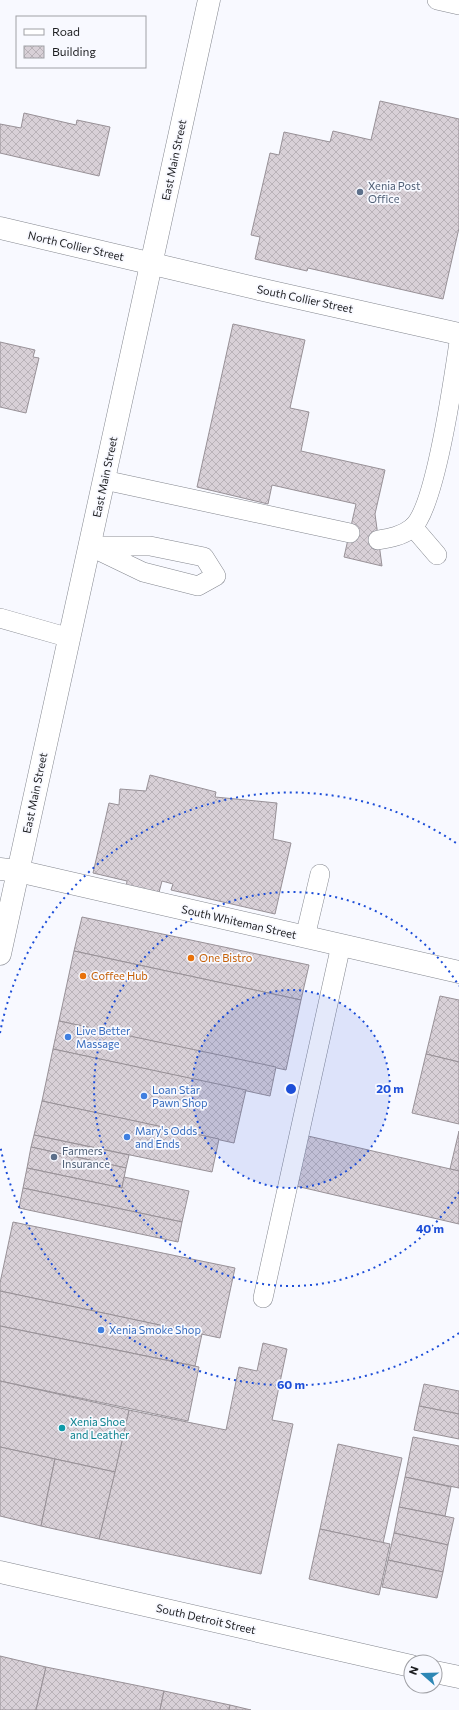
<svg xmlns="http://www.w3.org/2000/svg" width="459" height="1710" font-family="Commissioner,sans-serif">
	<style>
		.building { fill: url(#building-cross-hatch); stroke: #989197 }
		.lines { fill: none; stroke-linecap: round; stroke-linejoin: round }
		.service-casing { stroke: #84878f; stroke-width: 20 }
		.minor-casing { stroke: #84878f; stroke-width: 23 }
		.primary-casing { stroke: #84878f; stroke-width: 23 }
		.service { stroke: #fff; stroke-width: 19 }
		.minor { stroke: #fff; stroke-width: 22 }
		.primary { stroke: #fff; stroke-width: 22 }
		.ring { fill: none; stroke: #1d4ed8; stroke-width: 2; stroke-dasharray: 2 4 }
		.service-dot { fill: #5c6f8a; stroke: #f8f9ff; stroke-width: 1.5 }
		.food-dot { fill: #e8710a; stroke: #f8f9ff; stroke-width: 1.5 }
		.shop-dot { fill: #3f7fe0; stroke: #f8f9ff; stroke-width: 1.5 }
		.culture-dot { fill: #0f9aa8; stroke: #f8f9ff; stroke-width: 1.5 }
		.labels { text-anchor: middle; stroke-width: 3.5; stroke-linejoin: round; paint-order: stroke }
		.street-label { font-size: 11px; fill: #1d1e21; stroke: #f8f9ff }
		.service-label { font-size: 11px; fill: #4e5e75; stroke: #f8f9ff; text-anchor: start }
		.food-label { font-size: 11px; fill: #c56008; stroke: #f8f9ff; text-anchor: start }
		.shop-label { font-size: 11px; fill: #366cbe; stroke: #f8f9ff; text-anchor: start }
		.culture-label { font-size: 11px; fill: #0d838f; stroke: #f8f9ff; text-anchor: start }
		.centre { fill: #1d4ed8; stroke: #f8f9ff; stroke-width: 2 }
		.ring-label { font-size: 12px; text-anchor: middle; font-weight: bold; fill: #1d4ed8; stroke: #f8f9ff; stroke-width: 3.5; stroke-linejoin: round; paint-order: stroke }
	</style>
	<defs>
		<pattern id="building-cross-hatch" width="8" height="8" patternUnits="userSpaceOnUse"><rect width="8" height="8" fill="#d8d0d7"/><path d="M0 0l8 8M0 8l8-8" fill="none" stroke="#b9b2b8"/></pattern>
	</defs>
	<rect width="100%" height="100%" fill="#f8f9ff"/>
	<g class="building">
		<path d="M380,101l79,18v109l-16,71 -135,-31 -1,3 -52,-12 5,-22 -9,-2 19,-82 9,2 5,-23 46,10 3,-11 38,9z"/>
		<path d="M24,113l52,12 1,-5 33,7 -11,49 -99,-23v-29l21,4z"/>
		<path d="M233,324l72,16 -15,68 19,4 -8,39 84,19 -10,44 7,52 -38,-9 12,-53 -84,-19 -4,19 -71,-17z"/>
		<path d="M0,342l35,8 -2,7 6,1 -13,55 -26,-6z"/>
		<path d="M150,775l66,17 -1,5 62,6 -4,36 18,4 -16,71 -104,-24 2,-6 -11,-3 -4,15 -32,-8 1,-7 -34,-8 16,-70 10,2 1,-16 26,2z"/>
		<path d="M82,917l227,48 -8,35 -227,-49z"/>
		<path d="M74,951l227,49 -15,70 -227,-49z"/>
		<path d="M440,996l19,4v62l-33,-8z"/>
		<path d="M59,1021l217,46 -6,29 -217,-47z"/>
		<path d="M53,1049l193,41 -12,53 -192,-42z"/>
		<path d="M426,1054l33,8v62l-47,-11z"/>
		<path d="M42,1101l177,38 -7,33 -178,-37z"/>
		<path d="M459,1131v40l-9,-2z"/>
		<path d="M34,1135l95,20 -3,13 -95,-21z"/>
		<path d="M308,1136l151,35v53l-163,-38z"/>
		<path d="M31,1147l95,21 -4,20 -95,-20z"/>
		<path d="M27,1168l95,20 2,-11 65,14 -7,31 -159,-34z"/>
		<path d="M23,1188l159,34 -4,20 -159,-34z"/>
		<path d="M13,1222l222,46 -15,70 -220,-47v-8z"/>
		<path d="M0,1291l202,43 -7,32 -195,-40z"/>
		<path d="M0,1326l199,41 -11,54 -188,-40z"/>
		<path d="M263,1343l24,6 -15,71 21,4 -32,150 -162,-35 30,-129 97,20 13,-63 18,4z"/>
		<path d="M0,1381l129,29 -14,62 -115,-25z"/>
		<path d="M424,1384l35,7v23l-40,-8z"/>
		<path d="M419,1406l40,8v25l-45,-9z"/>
		<path d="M413,1437l46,9v42l-54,-11z"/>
		<path d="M338,1444l64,14 -19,85 -63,-14z"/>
		<path d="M0,1447l55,12 -14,67 -41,-10z"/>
		<path d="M55,1459l60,13 -16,67 -58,-13z"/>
		<path d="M405,1477l46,10 -6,29 -46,-9z"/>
		<path d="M399,1507l55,11 -6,27 -54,-12z"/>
		<path d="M320,1529l70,15 -11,51 -70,-16z"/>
		<path d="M394,1533l54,12 -5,27 -55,-12z"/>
		<path d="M388,1560l55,12 -6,26 -55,-11z"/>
		<path d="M0,1656l46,11 -10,43h-36z"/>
		<path d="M46,1667l118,24 -4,19h-124z"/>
		<path d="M164,1691l66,14 -1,5h-69z"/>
		<path d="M230,1705l21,5h-22z"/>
	</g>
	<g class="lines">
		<g class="service-casing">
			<g id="service">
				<path d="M437,0l22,5"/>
				<path d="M104,480l246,53"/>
				<path d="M413,527l24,28"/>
				<path d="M378,540c12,-2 24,-4 34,-12 23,-19 42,-152 47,-186"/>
				<path d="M89,546h61l54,11 12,19 -18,10 -55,-14z"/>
				<path d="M0,618l70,20"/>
				<path d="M305,937l15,-63"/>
				<path d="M263,1298l78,-353"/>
			</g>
		</g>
		<g class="minor-casing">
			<g id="minor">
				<path d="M0,228l259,61 200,45"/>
				<path d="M0,869l18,2 441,101"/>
			</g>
		</g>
		<g class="primary-casing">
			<g id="primary">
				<path d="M0,954l209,-954"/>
				<path d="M0,1572l411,94"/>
				<path d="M435,1672l24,5"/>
			</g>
		</g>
		<use href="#service" class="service"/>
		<use href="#minor" class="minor"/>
		<use href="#primary" class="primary"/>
	</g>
	<circle cx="291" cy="1089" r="99" fill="#1d4ed8" fill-opacity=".12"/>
	<g class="ring">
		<circle cx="291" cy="1089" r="99"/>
		<path d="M459 1192A197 197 0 1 1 459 986"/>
		<path d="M459 1333A296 296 0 0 1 0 1145M0 1033A296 296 0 0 1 459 845"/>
	</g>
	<g class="service-dot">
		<circle cx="360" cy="192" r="4"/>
		<circle cx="54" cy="1157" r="4"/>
	</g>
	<g class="food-dot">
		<circle cx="191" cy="958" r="4"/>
		<circle cx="83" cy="976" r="4"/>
	</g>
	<g class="shop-dot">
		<circle cx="68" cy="1037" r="4"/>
		<circle cx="144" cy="1096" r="4"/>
		<circle cx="127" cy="1137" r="4"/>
		<circle cx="101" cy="1330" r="4"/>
	</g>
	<circle class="culture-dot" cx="62" cy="1428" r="4"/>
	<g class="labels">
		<g class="street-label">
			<text transform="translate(174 160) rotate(-78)" y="4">East Main Street</text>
			<text transform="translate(76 246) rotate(13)" y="4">North Collier Street</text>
			<text transform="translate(305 299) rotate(12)" y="4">South Collier Street</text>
			<text transform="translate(105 477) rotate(-78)" y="4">East Main Street</text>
			<text transform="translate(35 793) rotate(-78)" y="4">East Main Street</text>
			<text transform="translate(239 922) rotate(13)" y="4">South Whiteman Street</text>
			<text transform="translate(206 1619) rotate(13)" y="4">South Detroit Street</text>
		</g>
		<g class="service-label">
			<text x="368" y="190">Xenia Post<tspan x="368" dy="13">Office</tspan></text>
			<text x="62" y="1155">Farmers<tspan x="62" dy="13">Insurance</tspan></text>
		</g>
		<g class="food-label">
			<text x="199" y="962">One Bistro</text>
			<text x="91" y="980">Coffee Hub</text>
		</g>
		<g class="shop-label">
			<text x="76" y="1035">Live Better<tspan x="76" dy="13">Massage</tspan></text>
			<text x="152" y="1094">Loan Star<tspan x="152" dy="13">Pawn Shop</tspan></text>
			<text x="135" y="1135">Mary's Odds<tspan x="135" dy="13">and Ends</tspan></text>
			<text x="109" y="1334">Xenia Smoke Shop</text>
		</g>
		<g class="culture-label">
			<text x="70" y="1426">Xenia Shoe<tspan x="70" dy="13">and Leather</tspan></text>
		</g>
	</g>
	<circle cx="291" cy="1089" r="6" class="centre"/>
	<g class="ring-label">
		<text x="390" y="1093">20 m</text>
		<text x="430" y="1233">40 m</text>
		<text x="291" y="1389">60 m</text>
	</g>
	<rect x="16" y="16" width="130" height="52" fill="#f8f9ff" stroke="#a0a1a6"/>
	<rect x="24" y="29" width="20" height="6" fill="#ffffff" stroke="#a0a1a6"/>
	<text x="52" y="36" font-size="12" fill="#1d1e21">Road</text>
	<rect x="24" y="46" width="20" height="12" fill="url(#building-cross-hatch)" stroke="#a0a1a6"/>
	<text x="52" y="56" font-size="12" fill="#1d1e21">Building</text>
	<g transform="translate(423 1674) rotate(290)"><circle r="19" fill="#f8f9ff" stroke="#a0a1a6"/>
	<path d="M0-3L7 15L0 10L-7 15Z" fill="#2d87b5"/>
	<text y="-6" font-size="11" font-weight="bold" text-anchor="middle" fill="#1d1e21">N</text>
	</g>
</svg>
